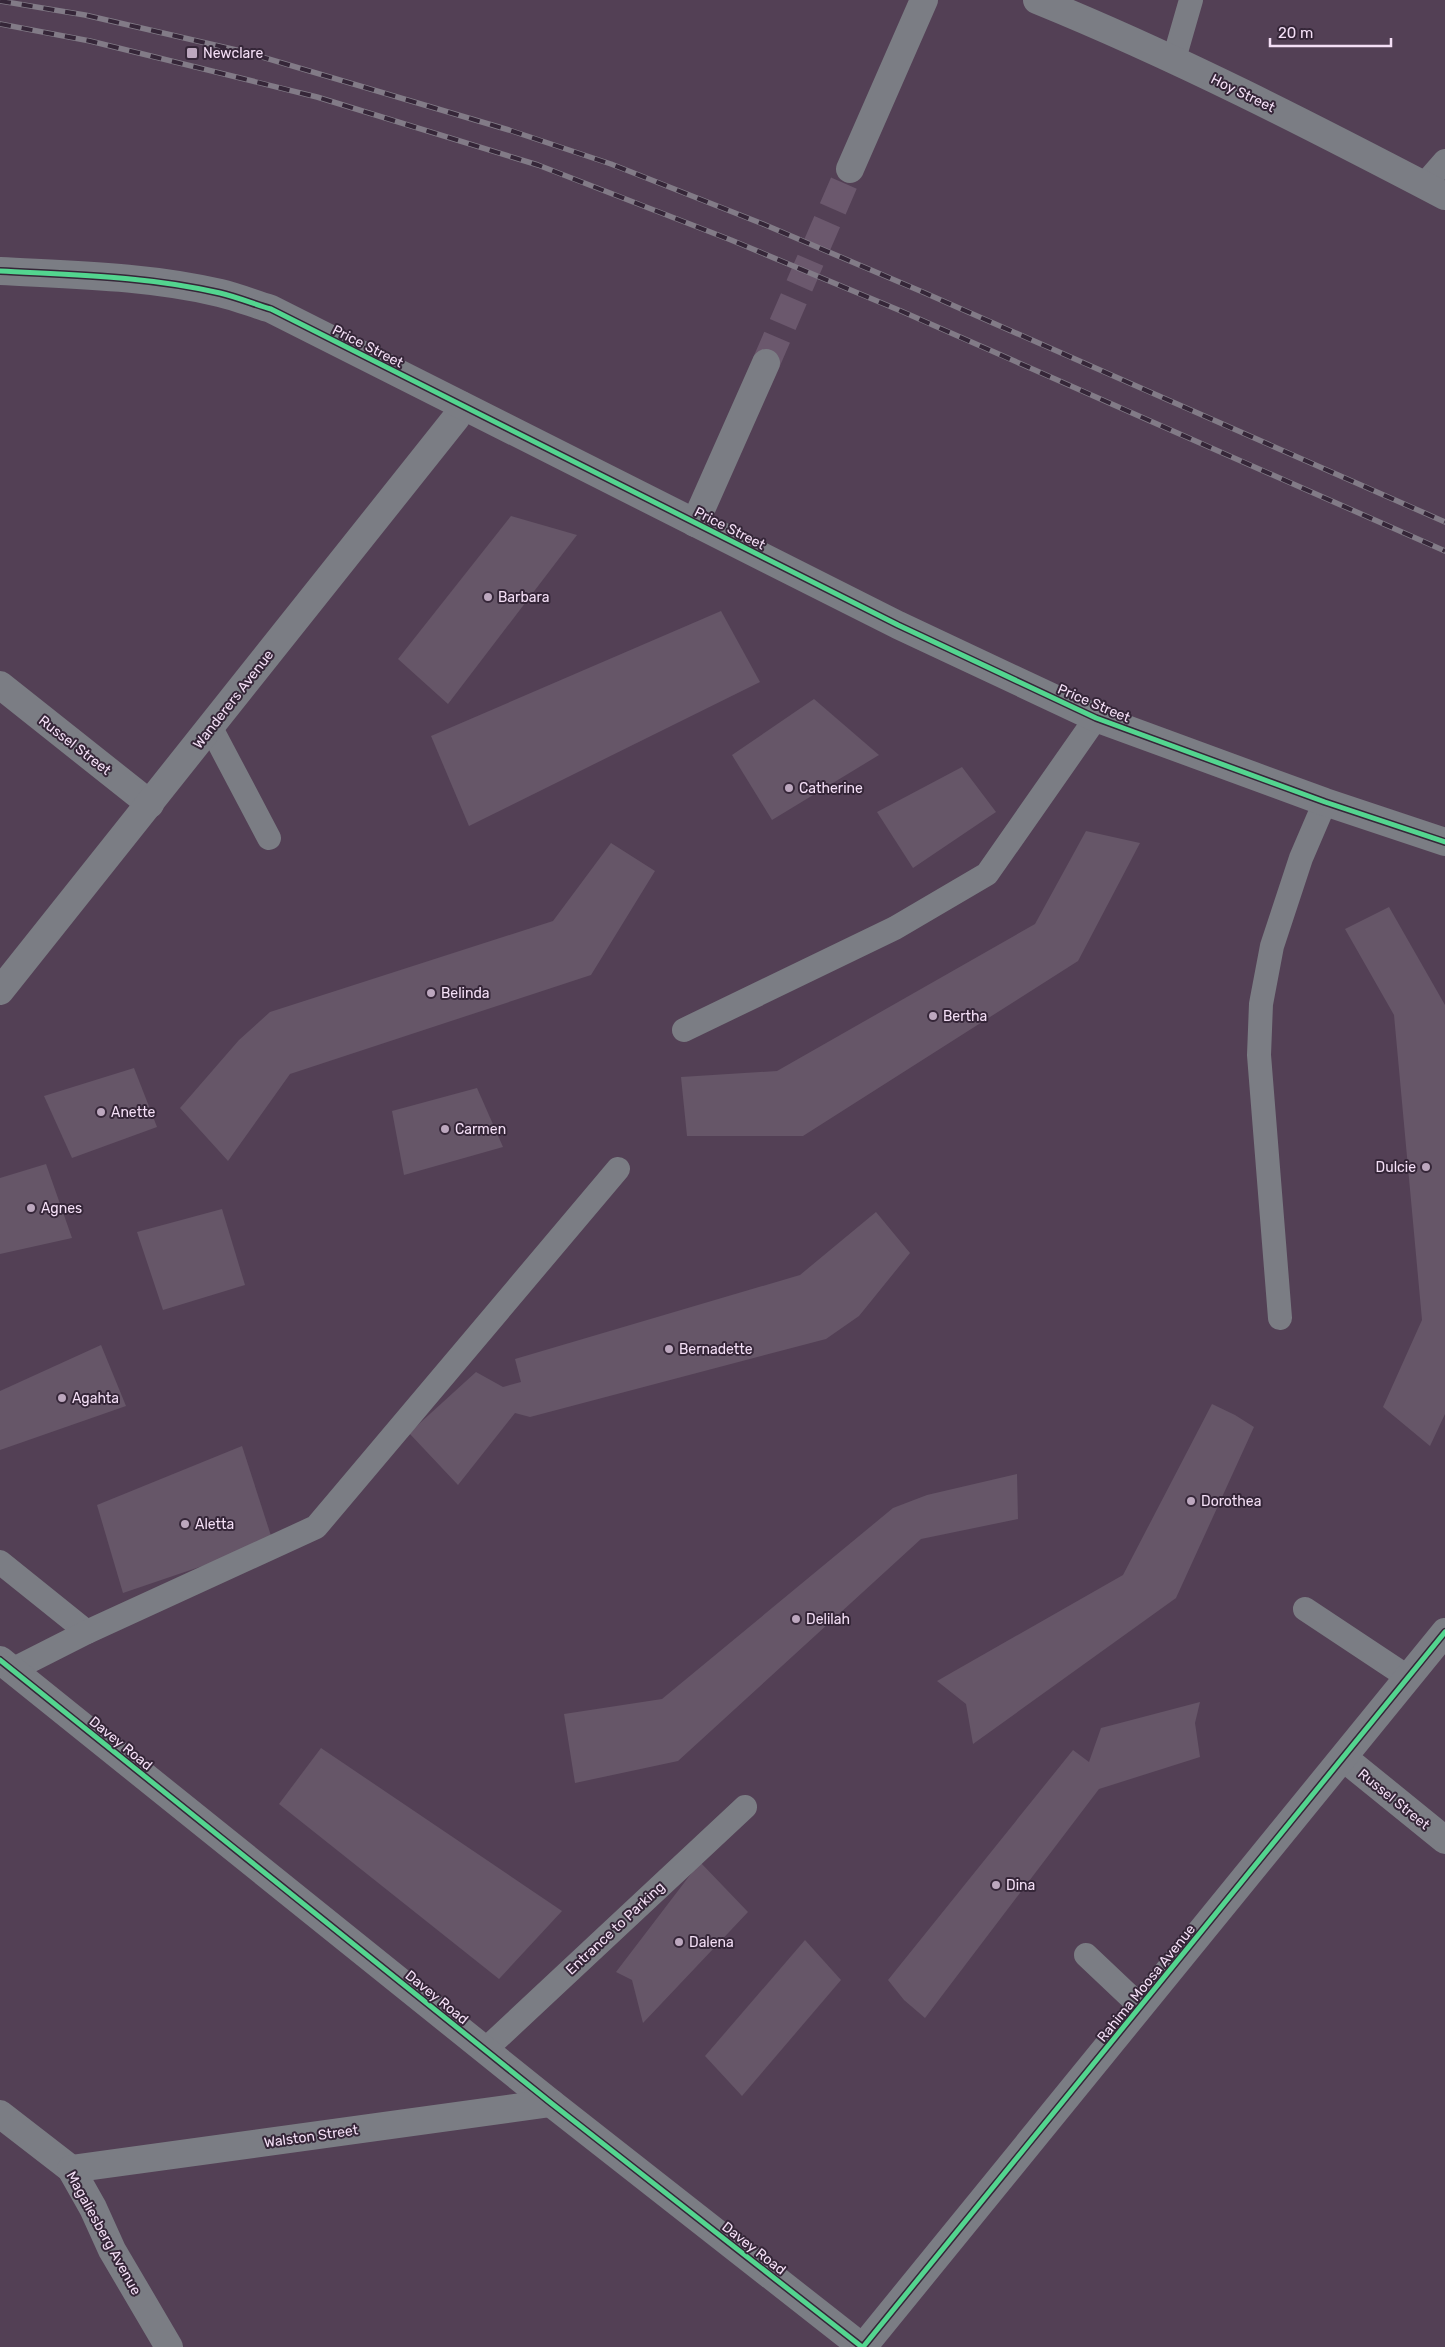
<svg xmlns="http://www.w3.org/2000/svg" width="1445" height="2347" font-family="Rubik,sans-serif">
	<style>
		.building { fill: #665668 }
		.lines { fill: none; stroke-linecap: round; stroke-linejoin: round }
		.minor-tunnel { stroke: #6b586d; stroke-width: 28; stroke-dasharray: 28 14; stroke-linecap: butt }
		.service { stroke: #7b7d84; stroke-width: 24 }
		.minor { stroke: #7b7d84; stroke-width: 28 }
		.tertiary { stroke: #7b7d84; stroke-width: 28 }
		.rail-casing { stroke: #827b87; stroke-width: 5.5 }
		.rail { stroke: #352638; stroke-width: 4; stroke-dasharray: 11; stroke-linecap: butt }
		.cycleway-casing { stroke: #352638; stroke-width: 8 }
		.cycleway { stroke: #53d58f; stroke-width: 5 }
		.poi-dot { fill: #bca7be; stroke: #352638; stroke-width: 2 }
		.labels { text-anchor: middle; stroke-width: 4; stroke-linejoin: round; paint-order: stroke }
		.poi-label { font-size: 14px; fill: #f4dff6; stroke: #352638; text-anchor: start }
		.street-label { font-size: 14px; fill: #f4dff6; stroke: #352638 }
	</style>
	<rect width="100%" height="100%" fill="#534055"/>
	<g class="building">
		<path d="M511,516l66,19 -129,169 -50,-45z"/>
		<path d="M721,611l39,71 -291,144 -38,-90z"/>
		<path d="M814,699l65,56 -107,65 -40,-65z"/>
		<path d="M962,767l34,45 -83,56 -36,-56z"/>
		<path d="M1086,831l54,12 -62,118 -275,175h-116l-6,-59 96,-6 258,-147z"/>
		<path d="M611,843l44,28 -64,104 -301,99 -62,87 -48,-53 59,-68 31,-28 283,-91z"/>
		<path d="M1389,907l56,98v409l-15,32 -47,-39 39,-87 -28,-305 -49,-86z"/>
		<path d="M134,1068l23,59 -85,31 -28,-62z"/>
		<path d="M477,1088l26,59 -99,28 -12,-64z"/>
		<path d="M46,1164l26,74 -72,16v-76z"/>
		<path d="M222,1209l23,76 -82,25 -26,-78z"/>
		<path d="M876,1212l34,41 -51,63 -33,23 -296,78 -15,-4 -57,72 -49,-52 67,-61 27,15 18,-5 -6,-23 285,-84z"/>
		<path d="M101,1345l25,61 -126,44v-59z"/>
		<path d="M1212,1404l23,11 19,12 -78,171 -203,146 -7,-40 -29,-23 186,-106z"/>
		<path d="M242,1446l31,96 -150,51 -26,-88z"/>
		<path d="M1017,1474l1,45 -97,20 -243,222 -103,22 -11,-69 98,-15 231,-191 34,-13z"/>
		<path d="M1200,1702l-5,21 5,34 -101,32 -174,229 -21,-18 -16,-20 185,-230 16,12 12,-34z"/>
		<path d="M321,1748l241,163 -63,68 -220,-175z"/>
		<path d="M700,1862l48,50 -105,111 -11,-43 -16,-8z"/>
		<path d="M805,1940l36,40 -99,116 -37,-40z"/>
	</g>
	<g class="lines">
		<path class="minor-tunnel" d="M766,363l84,-194"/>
		<g class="service">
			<path d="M1174,59l17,-59"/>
			<path d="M1424,185l21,-24"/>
			<path d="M211,728l58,110"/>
			<path d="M684,1030l211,-102 92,-54 109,-156"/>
			<path d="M1280,1318l-21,-263 2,-51 11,-58 29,-88 24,-56"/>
			<path d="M0,1562l87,70"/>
			<path d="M1305,1609l104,69"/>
			<path d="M12,1670l75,-38 229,-105 302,-358"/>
			<path d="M1086,1955l55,52"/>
			<path d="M485,2050l260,-243"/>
		</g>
		<g class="minor">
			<path d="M1037,0c140,57 274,126 408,196"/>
			<path d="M850,169l74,-169"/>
			<path d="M695,523l71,-160"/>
			<path d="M0,685l150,119"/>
			<path d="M0,991l456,-573 5,-13"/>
			<path d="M0,1660l551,443 311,244"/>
			<path d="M1344,1758l101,82"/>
			<path d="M0,2114l71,55 22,39 19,42 57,97"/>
			<path d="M71,2169l480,-66"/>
			<path d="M863,2347l582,-715"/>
		</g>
		<path class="tertiary" d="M0,271c73,4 148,5 220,22 17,4 34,11 51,16l627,316 198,93 229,84 120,40"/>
		<g class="rail-casing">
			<g id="rail">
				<path d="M0,1l85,14 160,37 264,78 102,34 152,60 162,69 520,229"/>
				<path d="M0,24l90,17 227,56 221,68 193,75 170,71 544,240"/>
			</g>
		</g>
		<use href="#rail" class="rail"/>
		<g class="cycleway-casing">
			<g id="cycleway">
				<path d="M0,271c73,4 148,5 220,22 17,4 34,11 51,16l627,316 198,93 229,84 120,40"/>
				<path d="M0,1660l551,443 311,244"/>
				<path d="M863,2347l582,-715"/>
			</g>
		</g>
		<use href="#cycleway" class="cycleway"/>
	</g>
	<g class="poi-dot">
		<rect x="186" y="47" width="12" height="12" rx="2.5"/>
		<circle cx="488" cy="597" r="5"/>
		<circle cx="789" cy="788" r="5"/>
		<circle cx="431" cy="993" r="5"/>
		<circle cx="933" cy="1016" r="5"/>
		<circle cx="101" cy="1112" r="5"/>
		<circle cx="445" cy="1129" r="5"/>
		<circle cx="1426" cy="1167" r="5"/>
		<circle cx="31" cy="1208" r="5"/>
		<circle cx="669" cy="1349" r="5"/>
		<circle cx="62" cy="1398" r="5"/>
		<circle cx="1191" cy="1501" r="5"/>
		<circle cx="185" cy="1524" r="5"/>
		<circle cx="796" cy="1619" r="5"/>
		<circle cx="996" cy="1885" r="5"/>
		<circle cx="679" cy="1942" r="5"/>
	</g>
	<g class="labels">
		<g class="poi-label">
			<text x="203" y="58">Newclare</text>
			<text x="498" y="602">Barbara</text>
			<text x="799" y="793">Catherine</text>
			<text x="441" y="998">Belinda</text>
			<text x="943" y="1021">Bertha</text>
			<text x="111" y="1117">Anette</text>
			<text x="455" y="1134">Carmen</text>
			<text x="1416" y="1172" text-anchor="end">Dulcie</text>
			<text x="41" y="1213">Agnes</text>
			<text x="679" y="1354">Bernadette</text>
			<text x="72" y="1403">Agahta</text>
			<text x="1201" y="1506">Dorothea</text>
			<text x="195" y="1529">Aletta</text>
			<text x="806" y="1624">Delilah</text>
			<text x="1006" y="1890">Dina</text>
			<text x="689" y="1947">Dalena</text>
		</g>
		<g class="street-label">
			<text transform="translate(1243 93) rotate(26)" y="5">Hoy Street</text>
			<text transform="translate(368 346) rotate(27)" y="5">Price Street</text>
			<text transform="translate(730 528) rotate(27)" y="5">Price Street</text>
			<text transform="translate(233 699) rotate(-52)" y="5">Wanderers Avenue</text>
			<text transform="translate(1094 703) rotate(23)" y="5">Price Street</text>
			<text transform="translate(75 745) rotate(38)" y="5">Russel Street</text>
			<text transform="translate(121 1743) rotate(39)" y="5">Davey Road</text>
			<text transform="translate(1394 1799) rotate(39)" y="5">Russel Street</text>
			<text transform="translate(615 1928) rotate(-43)" y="5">Entrance to Parking</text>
			<text transform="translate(1146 1983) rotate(-51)" y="5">Rahima Moosa Avenue</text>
			<text transform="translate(437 1997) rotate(39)" y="5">Davey Road</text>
			<text transform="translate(311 2136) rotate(-8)" y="5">Walston Street</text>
			<text transform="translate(104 2233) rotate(61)" y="5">Magaliesberg Avenue</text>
			<text transform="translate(754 2248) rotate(38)" y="5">Davey Road</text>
		</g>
	</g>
	<path d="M1270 38v8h121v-8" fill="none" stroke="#f4dff6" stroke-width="2.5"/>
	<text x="1278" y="38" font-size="15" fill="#f4dff6" stroke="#352638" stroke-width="4" paint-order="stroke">20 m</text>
</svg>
